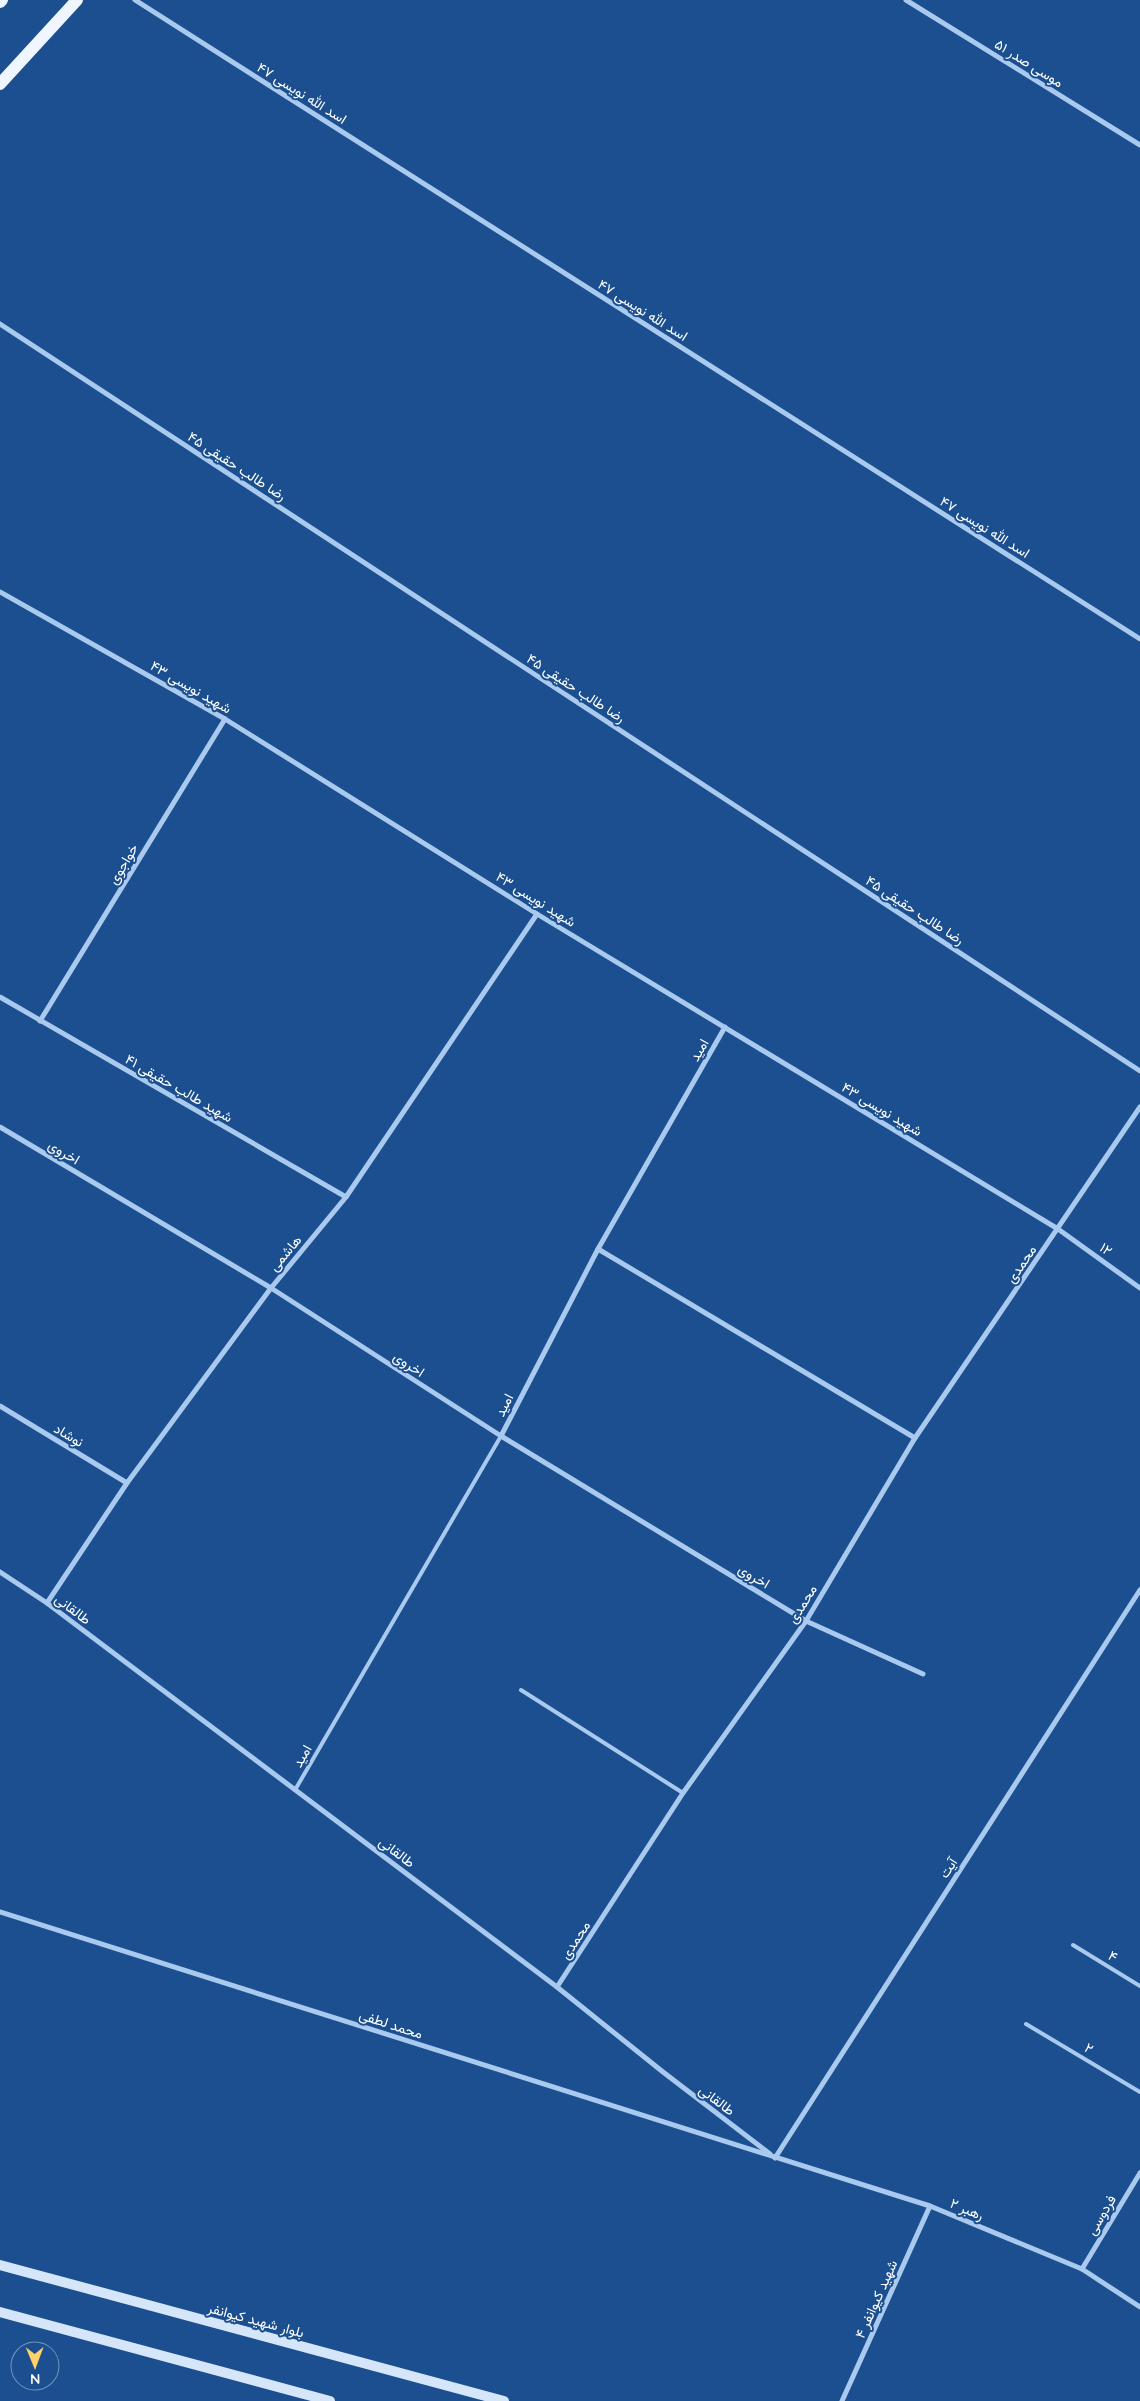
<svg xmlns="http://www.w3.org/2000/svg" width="1140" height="2401" font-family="Quicksand,Vazirmatn,sans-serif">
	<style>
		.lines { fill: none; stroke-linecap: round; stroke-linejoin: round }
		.service { stroke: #a9c9ee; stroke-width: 4 }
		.minor { stroke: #a9c9ee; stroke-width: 5 }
		.secondary { stroke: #d6e6fa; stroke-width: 10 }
		.primary { stroke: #f0f6ff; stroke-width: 12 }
		.labels { text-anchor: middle; stroke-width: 4; stroke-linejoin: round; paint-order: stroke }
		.street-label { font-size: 14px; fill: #fff; stroke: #1b4f8f }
	</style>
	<rect width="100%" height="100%" fill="#1b4f8f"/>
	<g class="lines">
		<g class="service">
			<path d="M521,1690l162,103"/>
			<path d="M295,1790l206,-354"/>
			<path d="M1073,1945l67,41"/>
			<path d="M1026,2024l114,68"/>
		</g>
		<g class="minor">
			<path d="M135,0l1005,639"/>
			<path d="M906,0l234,145"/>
			<path d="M0,324l1140,747"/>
			<path d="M0,592l225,127 312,195 521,315 82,59"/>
			<path d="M0,997l346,200"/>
			<path d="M40,1021l185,-302"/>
			<path d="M0,1127l271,161 230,148 305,185 117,53"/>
			<path d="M598,1249l317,189"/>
			<path d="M0,1406l127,77"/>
			<path d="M501,1436l97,-187 127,-222"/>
			<path d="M0,1572l47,31 510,384 106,85 107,82"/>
			<path d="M47,1603l80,-120 144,-195 75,-91 191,-283"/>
			<path d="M0,1912l930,294 152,63 58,38"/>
			<path d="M557,1987l126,-194 123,-172 109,-183 225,-331"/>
			<path d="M775,2158l365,-568"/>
			<path d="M1082,2269l58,-96"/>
			<path d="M842,2401l88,-195"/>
		</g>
		<g class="secondary">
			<path d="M0,2265l504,136"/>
			<path d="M0,2312l330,89"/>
		</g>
		<g class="primary">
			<path d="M0,2l2,-2"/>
			<path d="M0,84l77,-84"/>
		</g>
	</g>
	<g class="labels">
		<g class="street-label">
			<text transform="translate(1029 63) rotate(32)" y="5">موسی صدر ۵۱</text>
			<text transform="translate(302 93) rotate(32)" y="5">۴۷ اسد الله نویسی</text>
			<text transform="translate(643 310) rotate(32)" y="5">۴۷ اسد الله نویسی</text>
			<text transform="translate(237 466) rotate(33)" y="5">۴۵ رضا طالب حقیقی</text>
			<text transform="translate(985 527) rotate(32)" y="5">۴۷ اسد الله نویسی</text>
			<text transform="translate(191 687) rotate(30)" y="5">۴۳ شهید نویسی</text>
			<text transform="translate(576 688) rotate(33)" y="5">۴۵ رضا طالب حقیقی</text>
			<text transform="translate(123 864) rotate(-59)" y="5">خواجوی</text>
			<text transform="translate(536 899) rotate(32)" y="5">۴۳ شهید نویسی</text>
			<text transform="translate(915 910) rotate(33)" y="5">۴۵ رضا طالب حقیقی</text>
			<text transform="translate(699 1050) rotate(-60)" y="5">امید</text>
			<text transform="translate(179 1088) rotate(30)" y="5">۴۱ شهید طالب حقیقی</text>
			<text transform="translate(882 1109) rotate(31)" y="5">۴۳ شهید نویسی</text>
			<text transform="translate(64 1152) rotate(31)" y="5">اخروی</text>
			<text transform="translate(1106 1249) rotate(36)" y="5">۱۲</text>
			<text transform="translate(285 1253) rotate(-50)" y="5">هاشمی</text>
			<text transform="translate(1021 1264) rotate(-56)" y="5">محمدی</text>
			<text transform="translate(409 1364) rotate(33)" y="5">اخروی</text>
			<text transform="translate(504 1405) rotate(-63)" y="5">امید</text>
			<text transform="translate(69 1435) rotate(31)" y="5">نوشاد</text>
			<text transform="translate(754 1576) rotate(31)" y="5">اخروی</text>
			<text transform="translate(802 1604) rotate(-58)" y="5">محمدی</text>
			<text transform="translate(73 1609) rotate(37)" y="5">طالقانی</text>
			<text transform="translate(302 1756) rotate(-60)" y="5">امید</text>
			<text transform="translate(397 1852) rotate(37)" y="5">طالقانی</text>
			<text transform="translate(948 1868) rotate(-57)" y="5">آیت</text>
			<text transform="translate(575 1940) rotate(-57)" y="5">محمدی</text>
			<text transform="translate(1113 1956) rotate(31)" y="5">۴</text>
			<text transform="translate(391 2024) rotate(18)" y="5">محمد لطفی</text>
			<text transform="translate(1089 2048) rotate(31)" y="5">۲</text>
			<text transform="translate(717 2100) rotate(37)" y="5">طالقانی</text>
			<text transform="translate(967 2209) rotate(23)" y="5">رهبر ۲</text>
			<text transform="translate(1101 2215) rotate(-59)" y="5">فردوسی</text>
			<text transform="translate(876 2299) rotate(-66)" y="5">شهید کیوانفر ۴</text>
			<text transform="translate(256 2320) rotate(15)" y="5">بلوار شهید کیوانفر</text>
		</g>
	</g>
	<g transform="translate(35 2366) rotate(179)"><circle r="24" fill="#1b4f8f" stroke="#7695bc"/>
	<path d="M0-4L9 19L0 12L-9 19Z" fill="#ffd166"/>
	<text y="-8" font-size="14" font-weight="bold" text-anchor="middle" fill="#ffffff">N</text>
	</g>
</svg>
